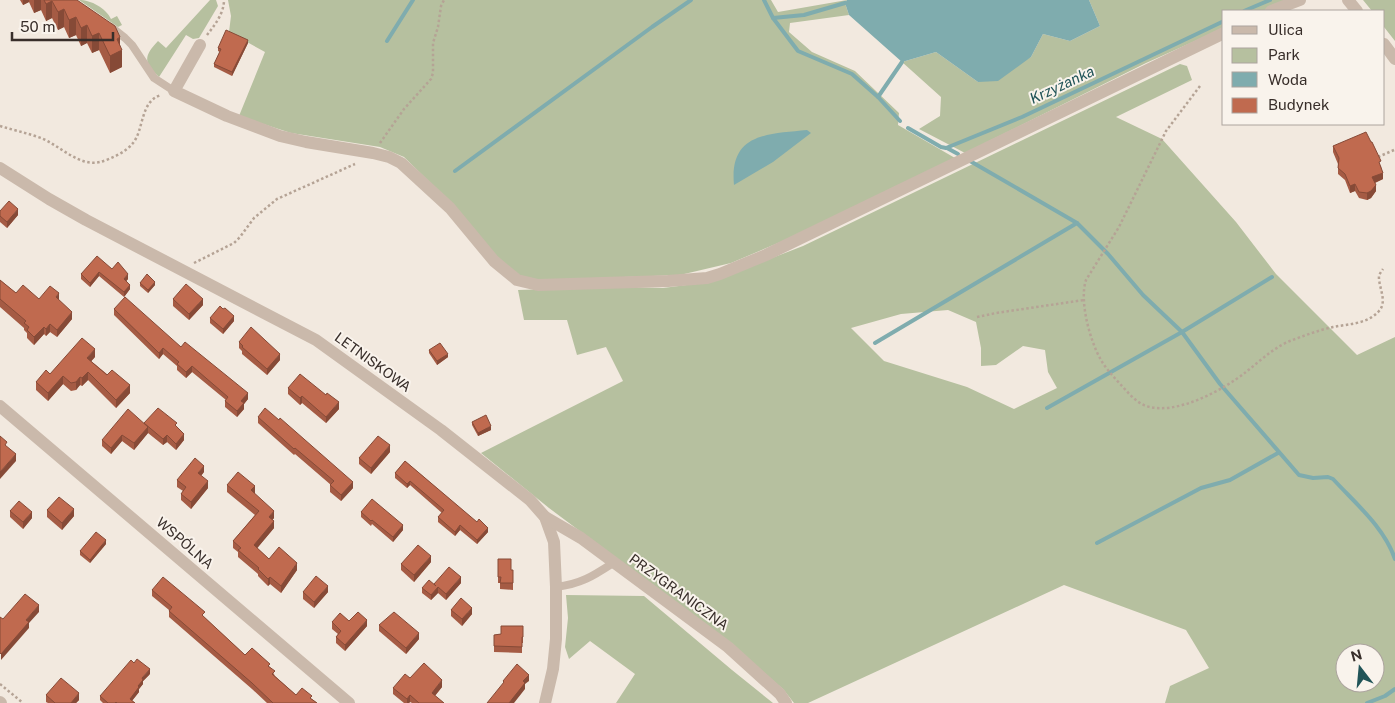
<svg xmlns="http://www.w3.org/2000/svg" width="1395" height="703" font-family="'Public Sans',sans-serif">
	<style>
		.green { fill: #b6c09f; fill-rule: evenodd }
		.water { fill: #7facae }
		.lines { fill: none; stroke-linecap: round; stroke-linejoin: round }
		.stream { stroke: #7facae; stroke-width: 4 }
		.path { stroke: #b5a395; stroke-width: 2.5; stroke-dasharray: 2.5 2.5; stroke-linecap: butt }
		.lane { stroke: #cab9ab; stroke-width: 8 }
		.street { stroke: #cab9ab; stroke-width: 12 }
		.wall { fill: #a55b44 }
		.shaded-wall { fill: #864a37 }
		.building { fill: #c06a4f; stroke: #864a37 }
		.labels { text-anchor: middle; stroke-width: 4; stroke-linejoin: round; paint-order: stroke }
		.street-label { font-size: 14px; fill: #382e2a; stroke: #f9f3ec }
		.water-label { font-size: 15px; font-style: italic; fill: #215458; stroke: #f9f3ec }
	</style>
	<rect width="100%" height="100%" fill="#f2e9df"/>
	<g class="green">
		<path d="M79,0c12,0 27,8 32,19l6,-3 5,9 -4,2z"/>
		<path d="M210,0h6l2,6 -19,32 -6,1 -7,-4 -27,42c-16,-15 -15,-21 -1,-36l8,7z"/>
		<path d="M228,0h543l7,12 69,-12 -2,3 4,12 -59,8 -1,9 23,20 43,19 44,42 -1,12 57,33 -165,80 -59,25 -51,12 -139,5 -22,-3 -23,-19 -41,-51 -51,-50 -24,-10 -89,-14 -52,-17 26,-64 -36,-20 2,-16z"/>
		<path d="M1089,0h202l-29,11h-38v17l-78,35 -181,90 -46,-24 21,-13 1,-19 -39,-35 34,-10 42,30 53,-25 12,-23 27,7 30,-15z"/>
		<path d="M1363,0h32v41l-11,-14v-16h-12z"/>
		<path d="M1180,64l7,2 5,14 -76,37 46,22 74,83 40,52 81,81 38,-18v366h-230l5,-17 39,-18 -23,-38 -122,-45 -256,118h-14l-11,-14 -59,-50 -175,-131 -68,-55 142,-72 -17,-34 -29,8 -10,-35h-43l-6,-30 95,-3 50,1 47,-6 93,-36zM948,310l28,12 5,26v18l15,-1 27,-19 22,4 3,22 9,16 -43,21 -47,-22 -83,-26 -33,-33 50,-14zM1345,653h30v30h-30z"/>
		<path d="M566,595l78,1 88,74 41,33h-157l19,-29 -45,-33 -21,18 -4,-12 3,-29z"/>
	</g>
	<g class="water">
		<path d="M847,0h242l11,26 -30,15 -27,-7 -12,23 -33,24 -20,1 -42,-30 -34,10 -53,-47 -4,-12z"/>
		<path d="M807,130l4,3 -38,29 -39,23c-5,-52 34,-51 73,-55z"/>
	</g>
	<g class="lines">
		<g class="stream">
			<path d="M764,0l9,18 25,33 54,23 26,23 22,24"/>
			<path d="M1244,11l26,-11"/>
			<path d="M773,18l31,-3 41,-12"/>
			<path d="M387,41l26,-41"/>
			<path d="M878,97l24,-35"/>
			<path d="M908,128l33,19 5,1 76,-31 202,-96"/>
			<path d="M947,148l11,6"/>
			<path d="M970,161l107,62 31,31 35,41 39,37 38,52 79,91 14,3 15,-1 5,2c23,25 51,48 62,80"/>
			<path d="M455,171l197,-144 39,-27"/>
			<path d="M875,343l202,-120"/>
			<path d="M1047,408l135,-76 90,-55"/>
			<path d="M1097,543l104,-55 29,-8 48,-27"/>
			<path d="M1367,703l18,-7 10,-7"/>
		</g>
		<g class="path">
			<path d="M207,35c8,-10 17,-22 17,-35"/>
			<path d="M1200,86l-34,45 -47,96 -33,53c-7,21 4,61 15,80 5,9 12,16 19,24 7,7 15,18 26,22 30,10 77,-16 100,-34 14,-11 27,-24 44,-31 13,-5 29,-11 43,-14 15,-3 35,-3 46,-16 9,-10 -1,-24 0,-36l4,-6"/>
			<path d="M0,126c13,4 27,7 41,12 18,7 38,29 59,24 11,-3 26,-10 33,-19 11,-13 7,-42 28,-48"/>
			<path d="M380,143l24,-34 27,-30 2,-6v-30l5,-16 3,-21 3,-6"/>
			<path d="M1378,157l16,-7"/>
			<path d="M194,263l40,-20 6,-6 14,-19 23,-19 78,-35"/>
			<path d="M977,317l19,-4 88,-13"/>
			<path d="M0,684l23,19"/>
		</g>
		<g class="lane">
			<path d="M111,27l14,11 7,7 22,33 20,13"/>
			<path d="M556,587c25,-3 37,-11 57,-24"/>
		</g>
		<g class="street">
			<path d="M1348,0l9,11"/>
			<path d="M1271,11l29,-11"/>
			<path d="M1384,44l11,15"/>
			<path d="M200,45l-26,46 53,25 53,20 26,6 67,11 16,4 12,6 49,45 44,53 23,19 21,5 130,-4 39,-3 13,-4 46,-19 458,-222"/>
			<path d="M0,168l49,31 37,21 230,120 125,90 89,70 15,17 9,25 2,45v52l-3,30 -8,34"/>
			<path d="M0,406l349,297"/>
			<path d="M545,517l36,21 147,109 52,47 6,9"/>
			<path d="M0,702l1,1"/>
		</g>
	</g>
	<g class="wall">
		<path d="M20,0h57l43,45 2,22 -12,6 -11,-23 -7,3 -5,-10 -6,3 -5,-11 -7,3 -5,-11 -6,3 -6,-12 -6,3 -5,-11 -7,3 -5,-11 -6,3z"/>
		<path d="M248,43l-16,33 -18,-9v-3l6,-12 -2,-1v-3z"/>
		<path d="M1333,146l48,20 2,13 -8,4 1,8 -5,7 -4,2 -8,-2 -4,-7 -5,2 -5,-13 -7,-6v-10l-5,-12z"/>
		<path d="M0,211l18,4 -11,13 -7,-6z"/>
		<path d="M112,269l16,10 -2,2 4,8 -6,8 -25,-21 -9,11 -9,-8v-5z"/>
		<path d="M0,280l16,13 23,6 20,1 13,19 -15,18 -7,-5 -4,4 -2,-2 -10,11 -7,-7v-5l-3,-3v-2l-24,-21z"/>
		<path d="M140,283l15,2 -7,8 -8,-7z"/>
		<path d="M173,299l30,6 -14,15 -16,-14z"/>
		<path d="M114,309l67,38 67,52 -4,5v5l-7,8 -12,-10v-6l1,-1 -34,-28 -6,6 -9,-8v-4l-14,-12 -4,5 -45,-44z"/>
		<path d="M223,309l11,12 -11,13 -13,-11v-5z"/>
		<path d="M239,342l41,18 -13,15 -25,-21v-3l-3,-3z"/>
		<path d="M429,350l19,7 -11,8 -8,-12z"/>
		<path d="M95,357l-4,4 39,32 -14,15 -28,-28 -6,6 -2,-1 -4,5 -5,1 -8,-7 -15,17 -12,-11v-8l14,-8z"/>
		<path d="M288,388l51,21 -13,14 -24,-20 -2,2 -12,-11z"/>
		<path d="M258,417l95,71 -12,13 -11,-9v-7h1l-36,-31 -1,1 -36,-32z"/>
		<path d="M472,422l19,8 -13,6 -6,-11z"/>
		<path d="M144,423l33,4 7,13 -8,10 -9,-8 -4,3 -15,-12 -14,17 -12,-9 -11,13 -9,-8v-6z"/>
		<path d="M390,452l-19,22 -12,-10v-6z"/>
		<path d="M405,461l83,71 -11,12 -17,-14 -5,6 -17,-14v-5l4,-4 -32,-28 -3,3 -12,-10v-5z"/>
		<path d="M204,472l-3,4 7,12 -17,21 -10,-9v-6l2,-3 -6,-4v-7z"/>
		<path d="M227,485l28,8h-1l20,25 -2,2 2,8 -17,20 12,11 28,11 -16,23 -11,-9 -2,2 -10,-10v-2l-20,-17v-5l-5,-4v-7l22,-26 -28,-23z"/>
		<path d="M47,510l27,6 -12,14 -15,-13z"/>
		<path d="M10,511l22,7 -9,11 -13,-12z"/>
		<path d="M361,512l42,18 -10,12 -21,-18 -1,2 -10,-9z"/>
		<path d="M106,544l-16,19 -10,-8v-4z"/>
		<path d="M498,559l13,11h2v20l-13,-1v-6h-2z"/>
		<path d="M431,562l-17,20 -13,-12v-6z"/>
		<path d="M461,583l-15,17 -8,-7 -7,7 -9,-7v-5l12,-4z"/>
		<path d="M152,590l53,28 40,37 25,12 5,9 21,19 16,4 5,4h-50l-15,-14 -83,-72v-7l-17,-14z"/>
		<path d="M303,592h25l-14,16 -11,-9z"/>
		<path d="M451,610l21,4 -10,12 -11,-10z"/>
		<path d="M349,621l18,5 -22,25 -9,-8v-6l2,-3 -6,-5v-7z"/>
		<path d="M379,625l40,14 -13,15 -27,-23z"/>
		<path d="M523,626v17h-1v10l-28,-1v-17l7,-1z"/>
		<path d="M150,674l-7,7v3l-4,5v3l-7,9 3,2h-32l-3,-3v-4z"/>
		<path d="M410,678l32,9 -7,9 9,7h-32l-2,-1 -1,1h-5l-11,-9v-6z"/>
		<path d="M46,695l33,5 -3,3h-28l-2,-1z"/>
	</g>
	<g class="shaded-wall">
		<path d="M23,0h6v2l-6,3z"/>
		<path d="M34,0h7v10l-7,3z"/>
		<path d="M52,1v17l-6,3v-17z"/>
		<path d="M64,9v18l-6,3v-18z"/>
		<path d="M76,17v18l-7,3v-18z"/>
		<path d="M87,25v18l-6,3v-18z"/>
		<path d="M99,33v17l-7,3v-17z"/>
		<path d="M120,37v14l2,-1v17l-12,6v-17l7,-17z"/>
		<path d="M248,40v3l-16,33v-4z"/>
		<path d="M1383,173v6l-11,5v-7z"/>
		<path d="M1355,184v7l-5,2v-7z"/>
		<path d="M1376,185v6l-5,7 -4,2v-7z"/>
		<path d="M18,209v6l-11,13v-6z"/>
		<path d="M99,272v4l-9,11v-4z"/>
		<path d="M128,274v5l-4,5v-5z"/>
		<path d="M155,282v3l-7,8v-3z"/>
		<path d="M130,285v4l-6,8v-5z"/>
		<path d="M59,293v8l-3,-4z"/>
		<path d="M203,299v6l-14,15v-6z"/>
		<path d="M72,312v7l-15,18v-7z"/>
		<path d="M234,316v5l-11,13v-5z"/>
		<path d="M50,324v8l-4,4v-7z"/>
		<path d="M44,327v7l-10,11v-8z"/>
		<path d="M163,348v6l-4,5v-6z"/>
		<path d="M95,349v8l-8,9v-8z"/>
		<path d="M280,354v6l-13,15v-6z"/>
		<path d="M448,354v3l-11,8v-4z"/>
		<path d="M192,366v6l-6,6v-6z"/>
		<path d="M88,372v8l-6,6v-8z"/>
		<path d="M63,376v8l-15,17v-8z"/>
		<path d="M80,377v8l-4,5v-8z"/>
		<path d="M130,385v8l-14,15v-8z"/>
		<path d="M248,393v6l-4,5v5l-7,8v-6l4,-10z"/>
		<path d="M302,396v7l-2,2v-7z"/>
		<path d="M339,402v7l-13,14v-6z"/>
		<path d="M491,426v4l-13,6v-3z"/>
		<path d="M148,427v6l-14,17v-7z"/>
		<path d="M184,434v6l-8,10v-6z"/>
		<path d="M122,435v6l-11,13v-6z"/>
		<path d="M167,435v7l-4,3v-6z"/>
		<path d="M390,445v7l-19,22v-6z"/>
		<path d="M16,454v7l-16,18v-7z"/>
		<path d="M204,466v6l-6,7v-6z"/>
		<path d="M208,481v7l-17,21v-7z"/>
		<path d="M410,481v4l-3,3v-4z"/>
		<path d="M353,482v6l-12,13v-6z"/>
		<path d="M255,486v7l-4,4v-7z"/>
		<path d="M74,509v7l-12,14v-7z"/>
		<path d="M274,511v7l-5,6v-7z"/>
		<path d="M32,512v6l-9,11v-7z"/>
		<path d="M274,521v7l-20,24v-7z"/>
		<path d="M403,525v5l-10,12v-5z"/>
		<path d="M460,525v5l-5,6v-4z"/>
		<path d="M488,528v4l-11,12v-4z"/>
		<path d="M106,540v4l-16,19v-3z"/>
		<path d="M431,556v6l-17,20v-7z"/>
		<path d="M297,563v7l-16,23v-7z"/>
		<path d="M270,577v7l-2,2v-7z"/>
		<path d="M461,577v6l-15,17v-6z"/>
		<path d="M328,586v6l-14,16v-6z"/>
		<path d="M438,587v6l-7,7v-5z"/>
		<path d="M39,605v7l-10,11v5l-28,32v-6l25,-34z"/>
		<path d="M472,608v6l-10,12v-7z"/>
		<path d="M367,620v6l-22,25v-6z"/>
		<path d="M419,633v6l-13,15v-6z"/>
		<path d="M150,669v5l-7,7v3l-4,5v3l-9,11v-4l12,-21z"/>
		<path d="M529,675v6l-4,3v5l-11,14h-5l14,-22z"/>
		<path d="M442,680v7l-10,12v-6z"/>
		<path d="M79,693v7l-3,3h-5z"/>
		<path d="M410,695v7l-1,1h-2v-4z"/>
	</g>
	<g class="building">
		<path d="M44,0h33l38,26 5,11 -3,2 5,11 -12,6 -11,-23 -7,3 -5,-11 -6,3 -5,-11 -7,3 -5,-11 -6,3 -6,-11 -6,3z"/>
		<path d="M226,30l22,10 -16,32 -18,-8 7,-15 -3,-1z"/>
		<path d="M1366,132l5,10h1l9,19 -2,1 4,11 -11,4 4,8 -5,6 -4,2 -8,-1 -4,-8 -5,2 -5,-12 -7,-6 1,-10 -6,-12z"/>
		<path d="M9,201l9,8 -11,13 -7,-6v-5z"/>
		<path d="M97,256l15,13 6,-7 10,12 -4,5 6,6 -6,7 -25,-20 -9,11 -9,-9z"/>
		<path d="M147,274l8,8 -7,8 -8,-7z"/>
		<path d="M0,280l16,13 7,-8 16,14 11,-13 9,7 -3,4 16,15 -15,18 -7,-6 -4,5 -2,-2 -10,10 -7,-7 2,-3 -5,-4 2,-2 -26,-22z"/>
		<path d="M186,284l17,15 -14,15 -16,-15z"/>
		<path d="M125,297l56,50 4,-5 63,51 -7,8 3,2 -7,8 -12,-10 3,-4 -36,-31 -6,6 -9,-8 2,-2 -16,-14 -4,5 -45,-44z"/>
		<path d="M220,306l3,3 2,-1 9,8 -11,13 -13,-11z"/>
		<path d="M251,327l29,27 -13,15 -25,-22 1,-1 -4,-4z"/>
		<path d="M82,338l13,11 -8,9 20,17 5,-5 18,15 -14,15 -28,-28 -6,6 -2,-1 -4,5 -5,1 -8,-7 -15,17 -12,-11 10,-12 4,4z"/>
		<path d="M440,343l8,11 -11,7 -8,-11z"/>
		<path d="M300,374l26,21 1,-2 12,9 -13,15 -24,-21 -2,2 -12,-10z"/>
		<path d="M158,408l19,15 -2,2 9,9 -8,10 -9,-9 -4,4 -19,-16z"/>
		<path d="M265,408l14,12 1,-2 73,64 -12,13 -11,-10 4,-4 -39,-33 -1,1 -36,-32z"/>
		<path d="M128,409l20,18 -14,16 -12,-8 -11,13 -9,-8z"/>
		<path d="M486,415l5,11 -13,7 -6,-11z"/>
		<path d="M0,436l7,6 -2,3 11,9 -16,18z"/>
		<path d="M378,436l12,9 -19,23 -12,-10z"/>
		<path d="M195,458l9,8 -6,7 10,8 -17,21 -10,-8 5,-7 -9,-7z"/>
		<path d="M405,461l72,61 2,-3 9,9 -11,12 -17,-15 -5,7 -17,-15 6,-7 -34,-29 -3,3 -12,-11z"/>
		<path d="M238,472l17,14 -4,4 23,21 -5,6 5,4 -20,24 15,14 10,-12 18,16 -16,23 -11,-9 -2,2 -10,-10 1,-1 -21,-18 3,-2 -8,-7 26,-30 -32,-26z"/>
		<path d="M59,497l15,12 -12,14 -15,-13z"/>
		<path d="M372,499l31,26 -10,12 -21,-17 -1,1 -10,-9z"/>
		<path d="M19,501l13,11 -9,10 -13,-11z"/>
		<path d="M96,532l10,8 -16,20 -10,-9z"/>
		<path d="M418,545l13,11 -17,19 -13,-11z"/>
		<path d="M498,559h13v11h2v13h-13l1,-6h-3z"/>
		<path d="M449,567l12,10 -15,17 -8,-7 -7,8 -9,-7 7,-8 7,6 -2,-2z"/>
		<path d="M316,576l12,10 -14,16 -11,-10z"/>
		<path d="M163,577l42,35 -3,3 43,40 7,-7 18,16 -2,2 7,5 -3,3 24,21 6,-7 10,8 -2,2 7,5h-44l-21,-20 -83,-72 3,-4 -20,-17z"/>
		<path d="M25,594l14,11 -13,15 3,2 -28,32 -1,-1v-36l3,2z"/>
		<path d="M461,598l11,10 -10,11 -11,-9z"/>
		<path d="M358,612l9,8 -22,25 -9,-8 5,-6 -9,-9 8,-9 9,8z"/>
		<path d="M394,612l25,21 -13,15 -27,-23z"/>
		<path d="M501,626h22v11h-1v10l-28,-1v-11l7,-1z"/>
		<path d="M137,659l13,10 -8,9 1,2 -5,6 1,1 -9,12 5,4h-18l-1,-1 -1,1h-7l-8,-7 31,-36 3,3z"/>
		<path d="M424,663l18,17 -10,13 12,10h-25l-9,-8 -3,4 -14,-11 12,-14 5,4z"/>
		<path d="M517,664l12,11 -6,6 2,2 -16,20h-22l17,-21 -1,-1z"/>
		<path d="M61,678l18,15 -8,10h-16l-9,-8z"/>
	</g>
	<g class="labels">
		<g class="street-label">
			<text transform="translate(373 362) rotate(36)" y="5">LETNISKOWA</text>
			<text transform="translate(185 543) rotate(41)" y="5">WSPÓLNA</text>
			<text transform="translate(679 592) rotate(36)" y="5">PRZYGRANICZNA</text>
		</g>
		<g class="water-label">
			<text transform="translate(1062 85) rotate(-25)" y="5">Krzyżanka</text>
		</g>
	</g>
	<rect x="1222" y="10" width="162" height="115" fill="#f9f3ec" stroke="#aca49e"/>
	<rect x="1232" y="26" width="25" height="8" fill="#cab9ab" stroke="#aca49e"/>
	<text x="1268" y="35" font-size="15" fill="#382e2a">Ulica</text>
	<rect x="1232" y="48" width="25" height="15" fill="#b6c09f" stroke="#aca49e"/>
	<text x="1268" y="60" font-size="15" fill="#382e2a">Park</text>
	<rect x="1232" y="72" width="25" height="15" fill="#7facae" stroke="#aca49e"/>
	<text x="1268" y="85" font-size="15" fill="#382e2a">Woda</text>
	<rect x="1232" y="98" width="25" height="15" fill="#c06a4f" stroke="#aca49e"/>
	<text x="1268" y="110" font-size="15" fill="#382e2a">Budynek</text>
	<g transform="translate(1360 668) rotate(344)"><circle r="24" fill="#f9f3ec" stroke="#aca49e"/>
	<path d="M0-4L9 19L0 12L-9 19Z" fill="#215458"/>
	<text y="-8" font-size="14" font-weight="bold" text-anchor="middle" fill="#382e2a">N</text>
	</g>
	<path d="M12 32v8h101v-8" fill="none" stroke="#382e2a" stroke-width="2.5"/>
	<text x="20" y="32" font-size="15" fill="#382e2a" stroke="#f9f3ec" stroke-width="4" paint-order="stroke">50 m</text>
</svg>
